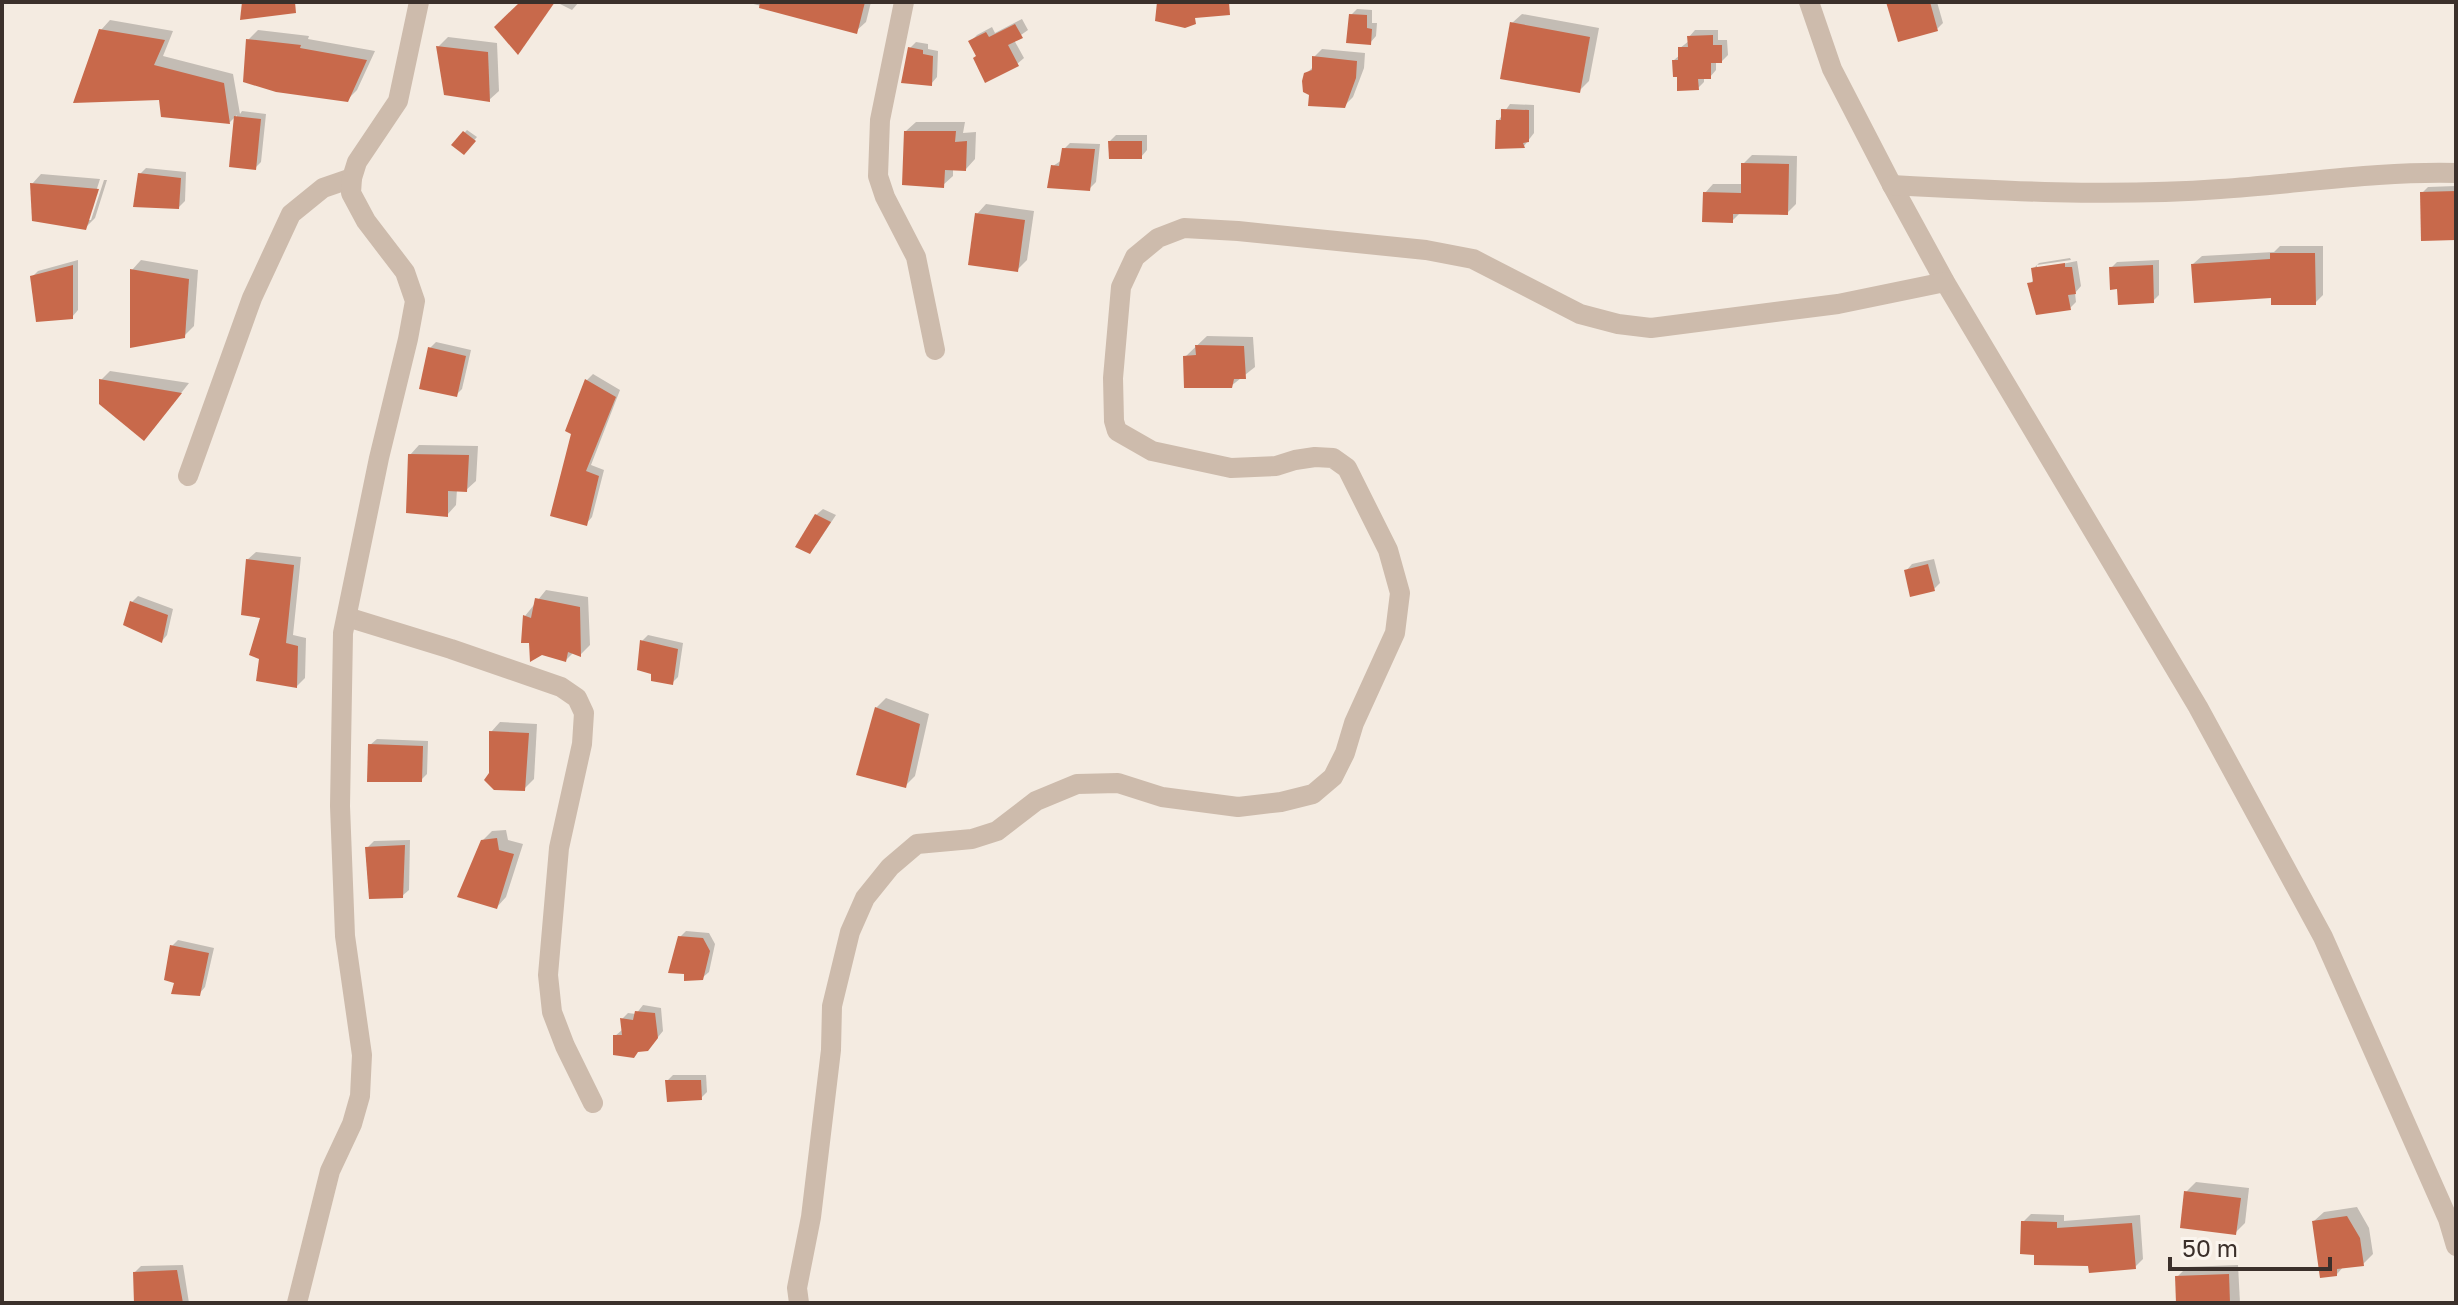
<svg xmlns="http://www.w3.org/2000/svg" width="2458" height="1305" font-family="'Golos Text',sans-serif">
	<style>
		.shadow { fill: #0003 }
		.building { fill: #c8694b }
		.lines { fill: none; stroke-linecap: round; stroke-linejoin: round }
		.minor { stroke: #cdbbac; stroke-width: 20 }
	</style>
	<rect width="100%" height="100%" fill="#f4ebe1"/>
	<g class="shadow">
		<path d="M556,2h23l-7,8z"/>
		<path d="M746,2h125l-5,20 -10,9z"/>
		<path d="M1890,2h47l6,21 -6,6z"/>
		<path d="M1357,9l15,1v13h5l-1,13 -6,7 -19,-28z"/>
		<path d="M1522,14l77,14 -10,53 -10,10 -67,-68z"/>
		<path d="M1022,19l6,11 -14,10 10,18 -7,6 -39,-8 -7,-15 6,-6 15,-8 3,6z"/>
		<path d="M110,20l63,11 -10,25 70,18 7,40 2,-3 24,3 -5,48 -6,6 -24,-3 6,-50 -7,7 -67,-6 -2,-18 -60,-68z"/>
		<path d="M258,30l51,6 -1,3 67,12 -18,39 -10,10 -99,-60z"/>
		<path d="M1695,30h23v10h9l1,15 -6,6h-6v9l-6,7h-6v5l-6,6 -24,-28 6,-5v-7l9,-7v-4z"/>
		<path d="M448,37l49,6 2,48 -10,9 -51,-53z"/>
		<path d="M916,42l12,2v5l10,2 -1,26 -6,7 -21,-36z"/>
		<path d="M1322,49l43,4 -1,15 -11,29 -9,9 -33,-13 -5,-19 8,-8v-9z"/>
		<path d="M1510,104l24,1v28l-10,13 -26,-25z"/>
		<path d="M916,122h49l-2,11 13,-1 -1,27 -9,10 -13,-1v8l-10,9 -37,-54z"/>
		<path d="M467,130l10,7 -13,15 -10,-8z"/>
		<path d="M1116,135h31v15l-6,7 -31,-16z"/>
		<path d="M1070,143l30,1 -4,38 -7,7 -36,-23 9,-6 2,-11z"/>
		<path d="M1752,155l45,1 -1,48 -9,9 -46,-1 -9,9 -27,-28 8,-9h30v-20z"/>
		<path d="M146,168l40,4 -1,29 -6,6 -39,-33z"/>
		<path d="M41,174l59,5 -13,41h4l13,-40h-3h6l-12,38 -10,10 -53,-44z"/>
		<path d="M2456,186v52l-34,-45 6,-6z"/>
		<path d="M986,204l48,7 -7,49 -10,10 -40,-56z"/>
		<path d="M2280,246h43v49l-8,8 -42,-7 -80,-32 9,-8 72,-4z"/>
		<path d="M2070,258l1,2 -34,5v4l40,-8 4,25 -6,7 1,9 -6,6 -40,-24 4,-5 -1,-10 6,-6z"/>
		<path d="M78,260v50l-6,7 -40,-40 6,-6z"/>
		<path d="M141,260l57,10 -4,56 -10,10 -52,-66z"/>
		<path d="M2159,260v35l-6,6 -34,-14 -8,-19 6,-6z"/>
		<path d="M1207,336l46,1 2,30 -24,19 -46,-29z"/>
		<path d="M436,342l35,8 -9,39 -6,6 -26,-47z"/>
		<path d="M110,371l79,12 -36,46 -52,-49z"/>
		<path d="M593,374l27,16 -29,75 13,5 -12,47 -6,7 -33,-9 34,-135z"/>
		<path d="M419,445l59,1 -2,35 -10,9 -9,-1 -1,16 -9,10 -37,-60z"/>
		<path d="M823,509l13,6 -20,30v-30z"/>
		<path d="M256,552l45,5 -8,78 13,3 -1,40 -8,8 -34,-70 -16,-56z"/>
		<path d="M1934,559l6,24 -6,6 -28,-18 6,-7z"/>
		<path d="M546,590l42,7 2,48 -10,10 -6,-3 -8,8 -41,-44z"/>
		<path d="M138,596l35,13 -6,26 -5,6 -30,-39z"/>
		<path d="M648,635l35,8 -5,34 -6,6 -19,-11 -11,-31z"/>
		<path d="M886,698l43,16 -14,62 -10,10 -29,-78z"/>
		<path d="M500,722l37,2 -3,55 -10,10 -33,-16v-41z"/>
		<path d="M377,739l51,2 -1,33 -6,6 -51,-35z"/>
		<path d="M506,830l2,10 15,4 -17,53 -9,10 -15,-66 10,-10z"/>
		<path d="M410,840l-1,50 -7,6 -34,-49 6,-6z"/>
		<path d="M686,931l23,2 6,11 -6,28 -7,6 -22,-41z"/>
		<path d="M178,940l36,8 -9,39 -6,7 -27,-48z"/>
		<path d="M643,1005l18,3 2,23 -9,11 -39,-6 7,-6v-11l6,-6 8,1z"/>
		<path d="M673,1075h33l1,17 -6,6 -34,-17z"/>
		<path d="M2196,1182l53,6 -4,35 -10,10 -49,-41z"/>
		<path d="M2357,1207l12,21 4,26 -10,10 -19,2 -7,8 -23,-53 10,-9z"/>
		<path d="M2031,1214l33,1v6l76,-6 3,44 -8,8 -98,-14 -14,-31z"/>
		<path d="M183,1265l6,38h-53l-1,-31 6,-6z"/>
		<path d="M2238,1265l2,38h-62l-1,-26 10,-10z"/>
	</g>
	<g class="building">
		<path d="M242,2h53l1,11 -56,7z"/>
		<path d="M520,2h35l-37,53 -24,-28z"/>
		<path d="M760,2h105l-8,32 -98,-26z"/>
		<path d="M1157,2h72l1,13 -35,3 1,6 -11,4 -30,-7z"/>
		<path d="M1886,2h44l8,29 -40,11z"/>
		<path d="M1349,14l18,1v13l5,1 -1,16 -25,-2z"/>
		<path d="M1510,22l80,15 -10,56 -80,-14z"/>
		<path d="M1015,24l8,14 -15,7 11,21 -34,17 -12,-25 3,-2 -8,-15 18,-9 3,5z"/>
		<path d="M99,29l66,11 -11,25 70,18 6,41 -69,-7 -2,-17 -86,3z"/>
		<path d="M1713,35v10h9v18h-11v16h-13l1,11 -22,1v-14h-4l-1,-17h6v-13h10l-1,-11z"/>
		<path d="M246,39l55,6 -1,3 67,12 -19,42 -72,-10 -33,-10z"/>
		<path d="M436,46l52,6 2,50 -46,-7z"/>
		<path d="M908,47l15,3v4l10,2 -1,30 -31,-3z"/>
		<path d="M1312,56l45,5 -1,17 -11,30 -37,-2 1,-11 -6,-3 -1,-11 2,-8 8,-3z"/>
		<path d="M1501,109l28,1v32l-6,1 2,5 -30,1 1,-29h5z"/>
		<path d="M234,116l27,3 -5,51 -27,-3z"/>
		<path d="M463,131l13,10 -12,14 -13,-10z"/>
		<path d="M904,131h52l-1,11 12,-1 -1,30 -21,-1 -1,18 -42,-3z"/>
		<path d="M1108,141h34v18h-33z"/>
		<path d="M1062,148l33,1 -5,42 -43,-3 4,-23 8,1z"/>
		<path d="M1741,163l48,1 -1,51 -55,-1v9l-31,-1 1,-30 38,1z"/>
		<path d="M138,173l43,5 -2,31 -46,-2z"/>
		<path d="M30,183l69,6 -13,41 -54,-9z"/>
		<path d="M2456,191v49l-35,1 -1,-49z"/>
		<path d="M975,213l50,7 -7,52 -50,-7z"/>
		<path d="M2270,253h45l1,52h-45v-7l-77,5 -3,-39 79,-5z"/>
		<path d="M2065,263v4h7l4,27 -8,1 3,15 -35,5 -9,-32 6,-1 -2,-14z"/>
		<path d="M73,265v54l-37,3 -6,-46z"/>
		<path d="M2153,265l1,38 -36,2 -1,-16 -7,1 -1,-23z"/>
		<path d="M130,269l59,10 -4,59 -55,10z"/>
		<path d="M1195,345l49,1 2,33h-12l-2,9h-48l-1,-32 13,-1z"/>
		<path d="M428,347l38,9 -9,41 -38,-8z"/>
		<path d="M99,379l83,14 -38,48 -45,-37z"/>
		<path d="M585,379l31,18 -30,74 13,5 -12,50 -37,-10 21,-82 -6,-3z"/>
		<path d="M408,454l61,1 -2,37 -19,-1v26l-42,-4z"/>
		<path d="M815,514l16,8 -21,32 -15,-7z"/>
		<path d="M246,559l48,6 -8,78 12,3 -1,42 -41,-7 3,-22 -10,-4 11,-37 -19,-3z"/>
		<path d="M1928,564l7,27 -25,6 -6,-27z"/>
		<path d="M535,598l45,9 1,50 -13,-5 -2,10 -24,-7 -12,7 -1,-19h-8l2,-28 8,3z"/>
		<path d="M130,601l38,14 -6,28 -39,-18z"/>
		<path d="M640,640l38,9 -5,36 -22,-4v-7l-14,-4z"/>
		<path d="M875,707l45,17 -14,64 -50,-13z"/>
		<path d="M489,731l40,2 -4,58 -31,-1 -10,-10 5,-7z"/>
		<path d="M368,744l55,2 -1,36h-55z"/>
		<path d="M497,838l2,12 15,4 -17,55 -40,-12 24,-57z"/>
		<path d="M405,845l-2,53 -34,1 -4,-52z"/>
		<path d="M678,936l25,2 7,13 -7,29 -19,1v-7l-16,-1z"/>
		<path d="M170,945l39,8 -9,43 -29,-2 3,-11 -10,-3z"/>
		<path d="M635,1011l20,2 3,25 -10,13 -10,1 -4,6 -21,-3v-20h9l-2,-17 13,2z"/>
		<path d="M665,1080h36l1,20 -35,2z"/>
		<path d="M2184,1191l57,7 -5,37 -56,-7z"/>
		<path d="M2347,1216l13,22 4,28 -27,3v7l-17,2 -8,-57z"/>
		<path d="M2021,1221l36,1v6l75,-5 4,46 -47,4 -1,-7 -54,-1v-10l-14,-1z"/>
		<path d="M177,1270l6,33h-49l-1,-31z"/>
		<path d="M2229,1274l1,29h-54l-1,-27z"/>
	</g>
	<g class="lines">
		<g class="minor">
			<path d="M904,2l-24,118 -2,56 7,21 31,60 19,93"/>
			<path d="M1809,2l23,67 60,116 53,97 253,425 125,230 125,282 8,27"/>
			<path d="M1892,185c109,6 219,12 328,4 78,-5 157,-18 236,-16"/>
			<path d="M188,476l64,-178 39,-84 32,-26 29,-10"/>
			<path d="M347,617l104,32 110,38 16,11 7,15 -2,31 -23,104 -11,127 4,37 13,34 28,57"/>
			<path d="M297,1303l33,-132 22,-47 8,-28 2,-41 -17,-119 -5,-130 3,-173 36,-175 29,-119 7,-38 -10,-29 -39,-51 -15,-28 1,-15 5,-16 41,-61 21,-99"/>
			<path d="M799,1303l-2,-15 14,-71 20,-167 1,-44 18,-74 15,-34 25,-31 27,-23 55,-5 25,-8 39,-30 41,-17 41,-1 44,14 76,10 43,-5 32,-8 20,-17 12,-24 9,-30 41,-90 5,-40 -12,-43 -41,-82 -14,-10 -18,-1 -20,3 -19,6 -45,2 -79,-17 -35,-20 -3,-10 -1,-43 8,-91 14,-30 23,-19 26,-10 54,3 188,19 47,9 107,55 38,10 33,4 187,-24 107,-22"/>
		</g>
	</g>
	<rect width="2458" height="1305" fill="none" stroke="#3b302b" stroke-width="8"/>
	<path d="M2170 1257v12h160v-12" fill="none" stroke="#3b302b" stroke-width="4"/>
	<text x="2182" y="1257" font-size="24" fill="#3b302b" stroke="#fbf5ee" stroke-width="6" paint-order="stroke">50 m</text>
</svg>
